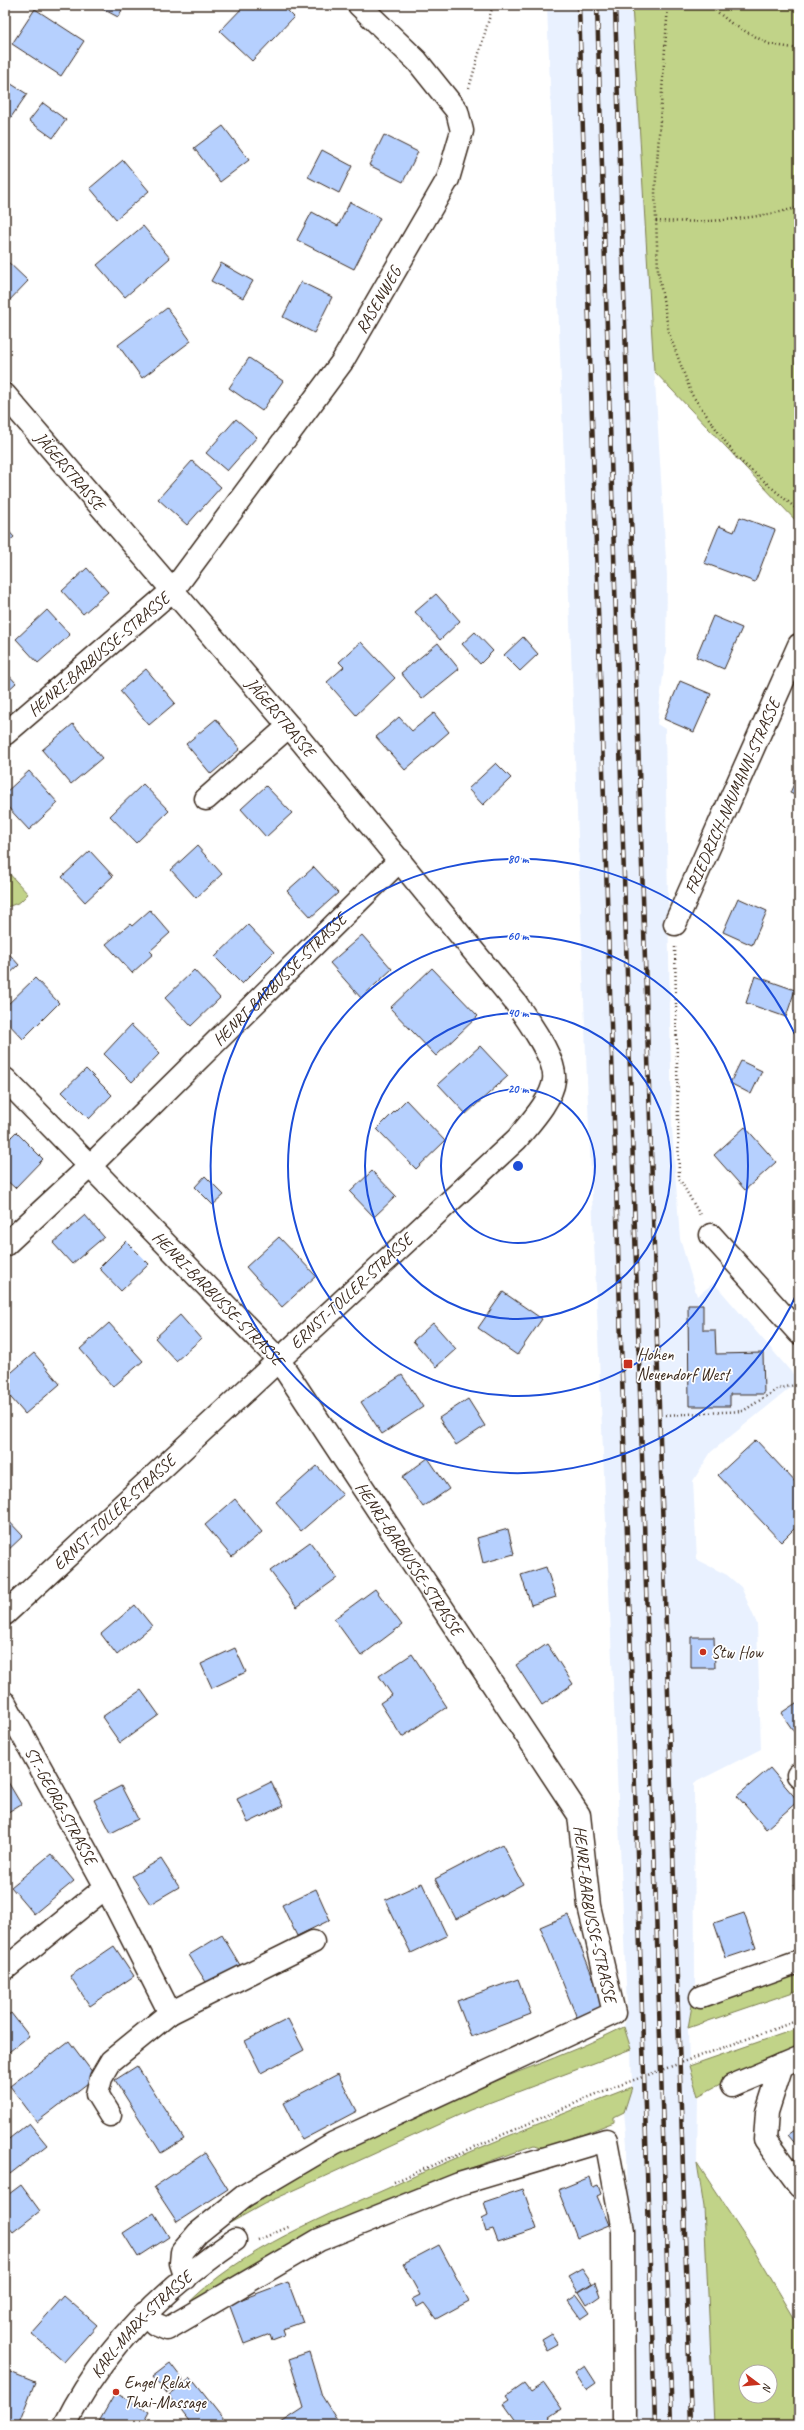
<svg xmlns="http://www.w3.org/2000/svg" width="804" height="2430" font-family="Caveat,sans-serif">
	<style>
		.built { fill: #e9f1ff }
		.green { fill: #c1d388; stroke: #7e7e53; fill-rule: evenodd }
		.building { fill: #b6d0fe; stroke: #3b2a1e }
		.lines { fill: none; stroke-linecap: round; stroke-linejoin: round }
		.minor-casing { stroke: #3b2a1e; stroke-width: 25 }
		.path { stroke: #3b2a1e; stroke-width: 2.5; stroke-dasharray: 1 3; stroke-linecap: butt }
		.minor { stroke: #fff; stroke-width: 22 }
		.rail-casing { stroke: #3b2a1e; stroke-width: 4.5 }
		.rail { stroke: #fff; stroke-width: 3; stroke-dasharray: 9; stroke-linecap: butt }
		.ring { fill: none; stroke: #1d4ed8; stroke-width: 2 }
		.poi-dot { fill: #c8321e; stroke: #fff; stroke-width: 1.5 }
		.labels { text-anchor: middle; stroke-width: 3.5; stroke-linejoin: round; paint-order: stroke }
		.street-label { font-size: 17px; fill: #3b2a1e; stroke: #fff }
		.poi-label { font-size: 17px; fill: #3b2a1e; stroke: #fff; text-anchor: start }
		.centre { fill: #1d4ed8; stroke: #fff; stroke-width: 2 }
		.ring-label { font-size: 12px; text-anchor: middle; font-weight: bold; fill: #1d4ed8; stroke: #fff; stroke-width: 3.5; stroke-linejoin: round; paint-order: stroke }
	</style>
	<rect width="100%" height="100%" fill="#fff"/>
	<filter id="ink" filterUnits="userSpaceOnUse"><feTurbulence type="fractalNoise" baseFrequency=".025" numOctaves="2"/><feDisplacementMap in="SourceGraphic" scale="8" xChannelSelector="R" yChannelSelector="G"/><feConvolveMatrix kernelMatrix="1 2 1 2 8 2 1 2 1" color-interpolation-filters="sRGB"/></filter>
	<g filter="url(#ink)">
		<path class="built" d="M547,5h85l35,571 -1,76 -9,72 8,5 7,399 8,111 17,57 17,-13 85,98 -88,71 -18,29 4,79 30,15 14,12 16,37 4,125 -67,34 1,200 -7,45 1,38 9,30 -1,67 7,44 10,218h-84l-3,-281 -3,-32 8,-25 -1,-38 -7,-22 3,-20 -40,-927z"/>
		<g class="green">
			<path d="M632,5h167v519l-145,-153z"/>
			<path d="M5,869l23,25 -8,8 -15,6z"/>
			<path d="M799,1968v22l-111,38 4,-23z"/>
			<path d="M624,2027l7,22 -161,61 -206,94 -59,33c73,-51 150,-95 231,-132 62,-27 128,-48 188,-78z"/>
			<path d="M799,2028v21l-66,28 -35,19 -9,-30z"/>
			<path d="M632,2087l-8,25 -10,5v5l-68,27 -12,-4 -84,31 -276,143c52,-63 140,-98 212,-130 81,-37 163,-70 246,-102z"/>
			<path d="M697,2163l56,85 46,78v99h-85l-10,-218zM746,2372h24v24h-24z"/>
		</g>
		<g class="building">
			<path d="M100,5h25l-7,12 -19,-10z"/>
			<path d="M245,5h37l12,12 -42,44 -32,-30z"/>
			<path d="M35,9l49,32 -23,35 -49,-32z"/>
			<path d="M5,80l22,14 -22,32z"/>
			<path d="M43,103l23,17 -13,18 -24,-17z"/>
			<path d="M223,126l26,34 -29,22 -26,-34z"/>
			<path d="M384,135l34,17 -15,30 -34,-17z"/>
			<path d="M322,150l30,16 -13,27 -31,-16z"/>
			<path d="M123,160l26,31 -33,28 -26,-31z"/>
			<path d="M350,202l30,16 -26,51 -57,-29 15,-28 26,14z"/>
			<path d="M143,226l27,32 -45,39 -28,-32z"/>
			<path d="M5,259l23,22 -23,24z"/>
			<path d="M221,263l32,18 -10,17 -32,-17z"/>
			<path d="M301,282l31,15 -18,36 -31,-16z"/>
			<path d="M167,308l24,33 -49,37 -24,-33z"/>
			<path d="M249,358l34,23 -21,30 -33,-23z"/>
			<path d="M236,419l21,18 -30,34 -21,-18z"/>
			<path d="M192,461l29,26 -34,38 -29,-26z"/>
			<path d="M740,517l35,13 -20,52 -51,-19 15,-37 15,6z"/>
			<path d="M5,527l9,10 -9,8z"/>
			<path d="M87,568l21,24 -25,22 -21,-23z"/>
			<path d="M436,594l24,27 -20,19 -25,-28z"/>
			<path d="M47,610l23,25 -32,28 -22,-24z"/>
			<path d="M713,616l29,12 -18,41 -28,-12z"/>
			<path d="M475,632l18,19 -13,13 -18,-20z"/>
			<path d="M523,637l15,17 -18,17 -16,-16z"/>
			<path d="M361,642l34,36 -39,37 -29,-33 17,-15 -5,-5z"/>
			<path d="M438,643l21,26 -37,30 -21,-26z"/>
			<path d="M146,669l29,34 -26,22 -29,-34z"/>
			<path d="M5,671l11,12 -11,10z"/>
			<path d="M680,681l31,13 -17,38 -30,-13z"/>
			<path d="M434,713l15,19 -44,38 -29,-33 23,-20 13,14z"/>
			<path d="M216,719l24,30 -29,25 -25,-30z"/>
			<path d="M73,724l29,34 -31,26 -29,-34z"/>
			<path d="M496,763l15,15 -28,27 -15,-16z"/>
			<path d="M29,771l29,32 -29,27 -24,-26v-11z"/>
			<path d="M799,772v25l-9,-4z"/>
			<path d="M143,784l26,27 -33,32 -26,-27z"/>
			<path d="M266,786l26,27 -26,24 -25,-28z"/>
			<path d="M197,846l25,28 -26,24 -25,-28z"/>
			<path d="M90,851l23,25 -28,26 -23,-25z"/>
			<path d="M314,867l24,26 -27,24 -24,-26z"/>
			<path d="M738,898l29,13 -15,34 -29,-13z"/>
			<path d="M150,910l20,23 -20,18 3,3 -21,19 -26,-29 24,-20 2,2z"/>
			<path d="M248,925l26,27 -32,32 -27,-27z"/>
			<path d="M362,935l30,34 -31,29 -31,-35z"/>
			<path d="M5,949l14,16 -14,13z"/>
			<path d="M432,968l46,48 -42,40 -46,-48z"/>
			<path d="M194,970l26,28 -29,28 -26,-28z"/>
			<path d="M755,976l40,14 -9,27 -40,-14z"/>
			<path d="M35,978l24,25 -36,36 -18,-19v-13z"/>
			<path d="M131,1025l29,28 -28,29 -28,-28z"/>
			<path d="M480,1046l28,30 -42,38 -28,-30z"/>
			<path d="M741,1061l21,10 -11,23 -21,-11z"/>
			<path d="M86,1069l26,26 -23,24 -27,-27z"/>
			<path d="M406,1100l39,41 -29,28 -39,-40z"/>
			<path d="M745,1127l31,35 -31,28 -31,-35z"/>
			<path d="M16,1132l27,27 -28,29 -10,-9v-36z"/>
			<path d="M372,1171l24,25 -22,21 -24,-25z"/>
			<path d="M205,1176l19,19 -11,10 -18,-18z"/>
			<path d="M85,1215l19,22 -32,27 -19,-21z"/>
			<path d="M279,1237l37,39 -34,31 -36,-40z"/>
			<path d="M126,1241l23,23 -28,27 -22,-23z"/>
			<path d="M503,1292l39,27 -25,36 -39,-27z"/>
			<path d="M688,1305h15v25h12l1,24 47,-1 1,41h-34v12h-41z"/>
			<path d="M180,1315l21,24 -25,22 -21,-23z"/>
			<path d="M109,1323l34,38 -30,26 -33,-38z"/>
			<path d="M433,1323l23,26 -20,18 -23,-26z"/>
			<path d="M34,1353l26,31 -35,30 -20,-23v-13z"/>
			<path d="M402,1375l21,32 -41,27 -21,-32z"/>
			<path d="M468,1399l17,27 -29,19 -17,-27z"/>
			<path d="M756,1440l43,46v38l-18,18 -63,-67z"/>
			<path d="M428,1458l21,31 -26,18 -21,-30z"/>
			<path d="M317,1466l26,29 -42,36 -25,-29z"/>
			<path d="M235,1499l27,33 -30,25 -27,-32z"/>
			<path d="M5,1517l18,19 -18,17z"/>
			<path d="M508,1529l6,25 -31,9 -6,-25z"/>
			<path d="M310,1542l27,36 -40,29 -27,-36z"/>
			<path d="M546,1567l10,30 -25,8 -10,-30z"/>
			<path d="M375,1589l27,36 -41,31 -27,-37z"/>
			<path d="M135,1605l17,21 -35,29 -16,-21z"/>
			<path d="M691,1637h23l1,31h-24z"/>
			<path d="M547,1644l26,40 -31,21 -26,-40z"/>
			<path d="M235,1648l11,24 -34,16 -11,-24z"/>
			<path d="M412,1654l35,53 -45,30 -22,-34 12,-8 -13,-19z"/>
			<path d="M141,1690l18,25 -39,28 -18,-26z"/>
			<path d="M799,1701v38l-18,-26z"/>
			<path d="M770,1768l28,33 -32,28 -29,-33z"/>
			<path d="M5,1777l16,27 -16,10z"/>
			<path d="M271,1782l12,24 -35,17 -11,-24z"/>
			<path d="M121,1786l17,33 -27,14 -17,-33z"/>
			<path d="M502,1844l21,40 -67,35 -21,-40z"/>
			<path d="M51,1854l23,27 -40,33 -23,-27z"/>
			<path d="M161,1859l18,28 -29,17 -18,-28z"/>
			<path d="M422,1883l25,53 -36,17 -26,-53z"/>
			<path d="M799,1883v18l-5,-16z"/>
			<path d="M316,1889l14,31 -33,16 -15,-31z"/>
			<path d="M744,1913l12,35 -30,10 -12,-35z"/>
			<path d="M568,1915l37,92 -28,11 -37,-91z"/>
			<path d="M5,1920l7,8 -7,6z"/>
			<path d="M222,1935l21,35 -32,20 -22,-35z"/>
			<path d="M114,1946l20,30 -44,30 -20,-30z"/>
			<path d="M518,1979l13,35 -60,23 -14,-36z"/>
			<path d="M11,2013l18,23 -24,19v-38z"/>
			<path d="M288,2019l16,31 -43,23 -16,-32z"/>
			<path d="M69,2041l27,36 -59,45 -27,-36z"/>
			<path d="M137,2066l47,73 -23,14 -46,-73z"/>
			<path d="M338,2074l19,37 -55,29 -19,-37z"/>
			<path d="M29,2123l18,22 -37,29 -5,-6v-26z"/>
			<path d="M799,2127v21l-11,-13z"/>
			<path d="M205,2153l23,36 -51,33 -23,-35z"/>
			<path d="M590,2177l3,10 5,-2 3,9 -4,2 12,29 -32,13 -19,-48z"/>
			<path d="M21,2185l19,26 -27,21 -8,-10v-25z"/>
			<path d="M523,2189l14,40 -39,13 -5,-13 -7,2 -4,-13 6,-3 -4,-13z"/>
			<path d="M154,2213l15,24 -31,20 -15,-24z"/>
			<path d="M439,2245l30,56 -33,18 -12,-16 -7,4 -5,-8 8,-4 -17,-31z"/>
			<path d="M582,2268l10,15 -14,9 -10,-16z"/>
			<path d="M288,2282l15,40 -20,7 2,6 -13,5 -2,-6 -26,10 -15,-40z"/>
			<path d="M595,2282l5,14 -13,9 -8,-13z"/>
			<path d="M577,2295l13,18 -9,6 -13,-18z"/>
			<path d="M64,2296l33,29 -33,37 -33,-29z"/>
			<path d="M551,2333l7,11 -11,6 -6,-11z"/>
			<path d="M309,2352l13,44 18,29h-62l26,-17 -15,-49z"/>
			<path d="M170,2363l13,17 -17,13 -13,-17z"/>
			<path d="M585,2366l11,17 -10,7 -11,-17z"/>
			<path d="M5,2370l30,12 -17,43h-13z"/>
			<path d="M191,2378l37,47h-36l-23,-30z"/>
			<path d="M544,2383l18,26 -12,8 4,5 -5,3h-30l-15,-21 6,-4 -3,-4 17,-12 6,8z"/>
			<path d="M116,2392l33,20 -7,13h-45z"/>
		</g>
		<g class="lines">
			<g class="minor-casing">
				<g id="minor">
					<path id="s1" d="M5,395l284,331 227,277c11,17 41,56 38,77 -2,20 -25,44 -37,59l-512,475"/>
					<path id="s2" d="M5,734l169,-145 168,-227 106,-183 14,-48 -5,-20 -40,-50 -58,-56"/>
					<path d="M206,799l83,-73"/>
					<path id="s3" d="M675,924l124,-279"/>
					<path id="s4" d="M5,1079l273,280 301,456 10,91 25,107 -280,130 -90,53 -46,37 -16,19 -1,11 5,15"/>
					<path d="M711,1235l88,98"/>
					<path id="s5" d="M5,1245l85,-79 310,-306"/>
					<path id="s6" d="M5,1703l101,184 64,126"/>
					<path d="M798,1775l1,1"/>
					<path d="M5,1969l101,-82"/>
					<path d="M701,1997l98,-35"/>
					<path d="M782,2065l-15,47 -2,28 34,46"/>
					<path d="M732,2086l67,-28"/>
					<path d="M110,2115l-13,-21 4,-16 10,-17 59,-48 143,-71"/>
					<path d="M145,2313l10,11 12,5 152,-89 140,-56 147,-44 17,91 1,194"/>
					<path id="s7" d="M65,2425c38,-77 100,-137 170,-185"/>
				</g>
			</g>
			<g class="path">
				<path d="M668,5l-13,187 3,79 11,62 23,62 45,63 62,53"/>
				<path d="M709,5l23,19 37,20 30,5"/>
				<path d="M469,88l24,-83"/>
				<path d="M656,221c47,2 98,-1 143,-14"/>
				<path d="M675,947l4,231 21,37"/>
				<path d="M666,1415l77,-4 35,-22 21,-5"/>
				<path d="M394,2182l207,-90 198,-72"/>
				<path d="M258,2240l33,-14"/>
			</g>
			<use href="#minor" class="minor"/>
			<g class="rail-casing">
				<g id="rail">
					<path d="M579,5l76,2420"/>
					<path d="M597,5l75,2420"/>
					<path d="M615,5l76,2420"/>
				</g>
			</g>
			<use href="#rail" class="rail"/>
		</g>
	</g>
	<g class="ring">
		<circle cx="518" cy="1166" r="77"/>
		<circle cx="518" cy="1166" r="153"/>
		<circle cx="518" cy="1166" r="230"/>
		<path d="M798 1291A307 307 0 1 1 798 1041"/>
	</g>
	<g class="poi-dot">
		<rect x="623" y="1359" width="10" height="10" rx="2"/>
		<circle cx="703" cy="1652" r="4"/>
		<circle cx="116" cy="2392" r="4"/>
	</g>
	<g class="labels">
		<g class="street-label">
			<text dy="6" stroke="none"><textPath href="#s2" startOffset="577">RASENWEG</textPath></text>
			<text dy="6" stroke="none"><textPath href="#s1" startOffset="100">JÄGERSTRASSE</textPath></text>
			<text dy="6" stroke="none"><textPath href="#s2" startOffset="123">HENRI-BARBUSSE-STRASSE</textPath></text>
			<text dy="6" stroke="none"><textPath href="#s1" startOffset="424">JÄGERSTRASSE</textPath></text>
			<text dy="6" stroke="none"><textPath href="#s3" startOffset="140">FRIEDRICH-NAUMANN-STRASSE</textPath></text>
			<text dy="6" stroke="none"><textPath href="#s5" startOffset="382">HENRI-BARBUSSE-STRASSE</textPath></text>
			<text transform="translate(351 1291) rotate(-43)" y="6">ERNST-TOLLER-STRASSE</text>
			<text dy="6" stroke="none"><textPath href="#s4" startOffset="306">HENRI-BARBUSSE-STRASSE</textPath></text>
			<text transform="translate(114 1512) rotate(-43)" y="6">ERNST-TOLLER-STRASSE</text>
			<text dy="6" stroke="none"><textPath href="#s4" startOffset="630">HENRI-BARBUSSE-STRASSE</textPath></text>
			<text dy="6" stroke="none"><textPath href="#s6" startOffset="117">ST.-GEORG-STRASSE</textPath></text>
			<text dy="6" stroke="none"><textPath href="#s4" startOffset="1038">HENRI-BARBUSSE-STRASSE</textPath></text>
			<text dy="6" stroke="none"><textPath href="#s7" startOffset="127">KARL-MARX-STRASSE</textPath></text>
		</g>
		<g class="poi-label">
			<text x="637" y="1360">Hohen<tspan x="637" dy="20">Neuendorf West</tspan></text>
			<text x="711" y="1658">Stw How</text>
			<text x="124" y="2388">Engel Relax<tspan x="124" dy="20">Thai-Massage</tspan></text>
		</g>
	</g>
	<circle cx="518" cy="1166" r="6" class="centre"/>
	<g class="ring-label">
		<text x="518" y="863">80 m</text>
		<text x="518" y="940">60 m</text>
		<text x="518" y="1017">40 m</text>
		<text x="518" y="1093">20 m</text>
	</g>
	<rect width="804" height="2430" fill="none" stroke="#fff" stroke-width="20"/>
	<rect x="10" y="10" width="784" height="2410" fill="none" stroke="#3b2a1e" stroke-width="1.5" filter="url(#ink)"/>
	<g transform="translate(758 2384) rotate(106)"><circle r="19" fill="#ffffff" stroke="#b1aaa5"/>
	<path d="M0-3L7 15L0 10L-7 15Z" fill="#c8321e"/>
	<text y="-6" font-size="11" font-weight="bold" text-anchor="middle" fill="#3b2a1e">N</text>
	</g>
</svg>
